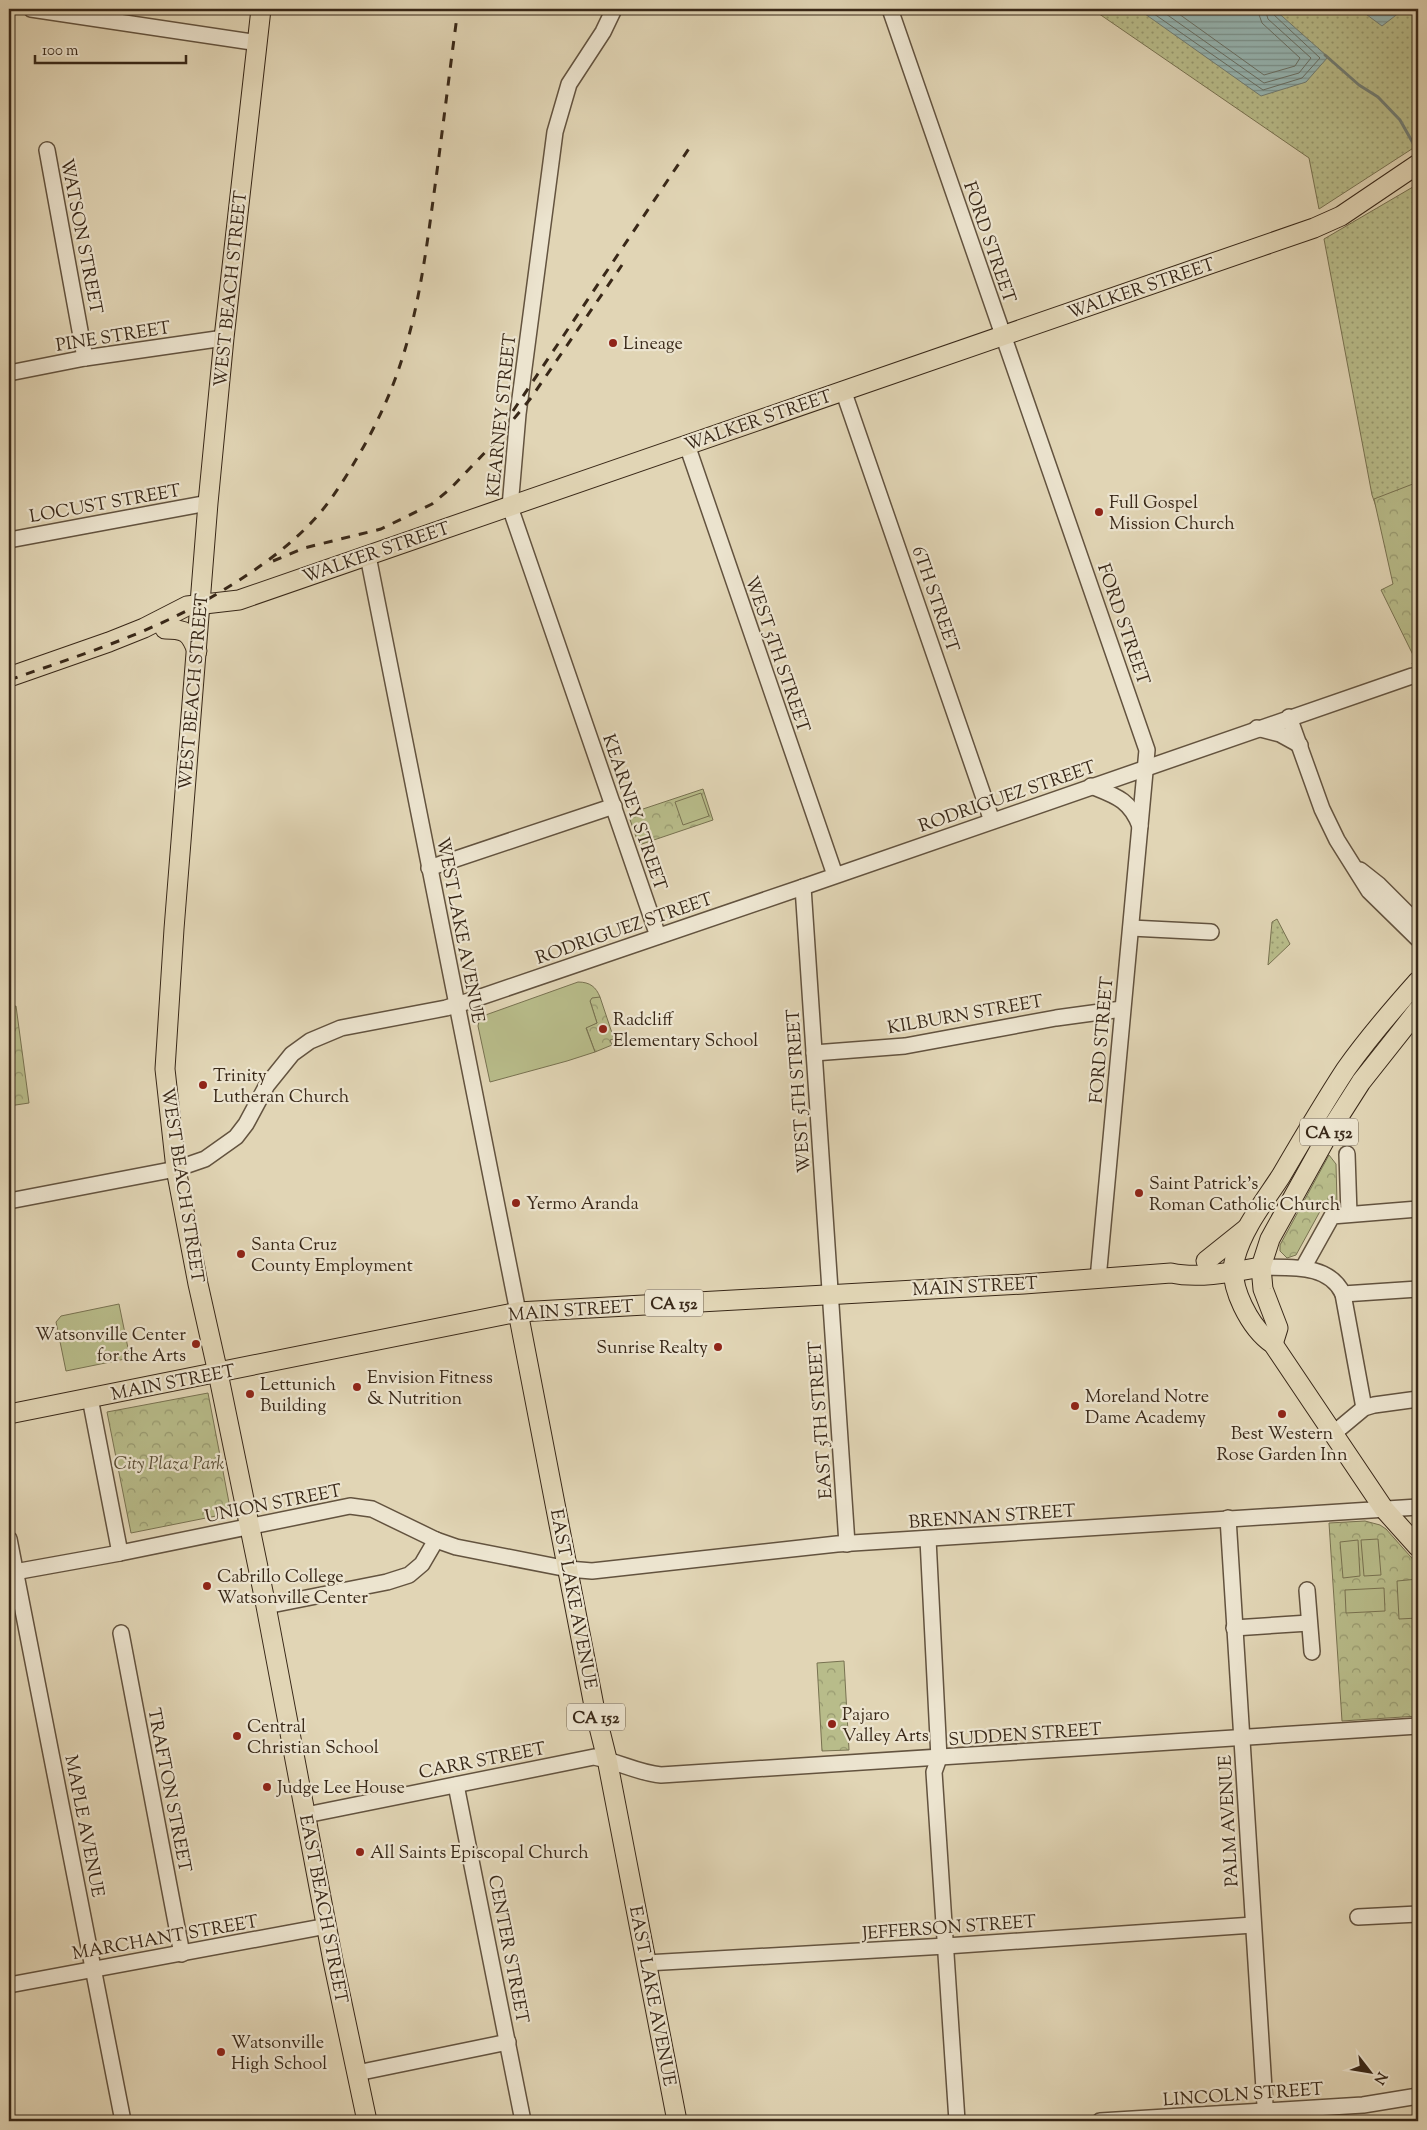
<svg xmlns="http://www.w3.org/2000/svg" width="1427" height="2130" font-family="'Sorts Mill Goudy',serif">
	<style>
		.grass { fill: url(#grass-dots); stroke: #787251 }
		.park { fill: url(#park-crowns); stroke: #787251 }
		.pitch { fill: #b8bc8a; stroke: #787251 }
		.water { fill: url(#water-rules); stroke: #717e76 }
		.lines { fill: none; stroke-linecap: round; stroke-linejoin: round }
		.shore { stroke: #687066; stroke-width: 1 }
		.stream { stroke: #717e76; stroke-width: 3 }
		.minor-casing { stroke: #63533f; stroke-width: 18 }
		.major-casing { stroke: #392818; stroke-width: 21 }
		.minor { stroke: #ece4cf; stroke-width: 15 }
		.major { stroke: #e1d5b5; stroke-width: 19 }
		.rail { stroke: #392818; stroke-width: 3; stroke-dasharray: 9 9; stroke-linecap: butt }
		.poi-dot { fill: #8f2418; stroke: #ece4cf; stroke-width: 2 }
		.labels { text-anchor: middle; stroke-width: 4.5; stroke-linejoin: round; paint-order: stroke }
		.shield { fill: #ece4cf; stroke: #6f604f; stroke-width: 1 }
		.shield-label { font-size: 16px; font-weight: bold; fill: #392818 }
		.street-label { font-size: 18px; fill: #392818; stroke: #ece4cf }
		.poi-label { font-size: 18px; fill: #392818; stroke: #ece4cf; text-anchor: start }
		.park-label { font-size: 18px; font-style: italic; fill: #594d34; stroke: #ece4cf }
	</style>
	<defs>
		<pattern id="grass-dots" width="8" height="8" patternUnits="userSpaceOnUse" patternTransform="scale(1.25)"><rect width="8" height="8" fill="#b8bc8a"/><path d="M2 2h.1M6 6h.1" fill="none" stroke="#979970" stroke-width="1.8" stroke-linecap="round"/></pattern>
		<pattern id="park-crowns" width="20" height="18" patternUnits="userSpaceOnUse" patternTransform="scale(1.25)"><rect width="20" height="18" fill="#b8bc8a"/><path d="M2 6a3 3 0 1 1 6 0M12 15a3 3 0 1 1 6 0" fill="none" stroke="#979970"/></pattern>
		<pattern id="water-rules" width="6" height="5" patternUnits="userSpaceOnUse" patternTransform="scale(1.25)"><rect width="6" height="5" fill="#96b7b5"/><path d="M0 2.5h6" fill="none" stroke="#7b9592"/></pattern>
	</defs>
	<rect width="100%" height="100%" fill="#e1d5b5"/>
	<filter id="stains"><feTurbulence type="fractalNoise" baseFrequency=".004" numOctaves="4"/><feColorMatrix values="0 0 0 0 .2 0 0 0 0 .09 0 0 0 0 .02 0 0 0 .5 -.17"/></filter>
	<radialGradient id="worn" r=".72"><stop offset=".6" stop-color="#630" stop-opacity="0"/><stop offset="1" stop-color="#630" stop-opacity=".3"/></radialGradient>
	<g class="grass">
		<path d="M1092,9h326v136l-99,64 -10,-51z"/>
		<path d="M1418,184v441l-46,-130 -48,-256z"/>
		<path d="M1277,919l13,25 -22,21 4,-43z"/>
	</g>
	<g class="park">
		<path d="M1418,482v198l-6,-17 4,-2 -35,-71 12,-6 -19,-85z"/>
		<path d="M703,789l10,31 -74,25 -11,-31z"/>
		<path d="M597,996l3,1 14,42 -4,1 2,5 -17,7 -9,-25 11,-4 -7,-22 1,-3z"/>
		<path d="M16,1006l13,97 -20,3v-99z"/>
		<path d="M1329,1155l7,9 1,39 -13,1 -28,51 -9,3 -7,-7v-6z"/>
		<path d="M208,1393l23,120 -100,20 -24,-121z"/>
		<path d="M1365,1521l15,4 6,4 32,36v151l-76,5 -13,-198z"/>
		<path d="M844,1661l5,89 -27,1 -5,-88z"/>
	</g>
	<g class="pitch">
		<path d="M701,793l8,23 -26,9 -8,-23z"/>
		<path d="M578,982c12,0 18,5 22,15l-8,1 -2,3 7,22 -11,5 9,24 -28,9 -77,21 -12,-56 2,-9z"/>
		<path d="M119,1304l11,54 -64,13 -10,-49 5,-6z"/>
		<path d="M1378,1539l3,36 -17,1 -3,-36z"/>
		<path d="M1358,1540l2,36 -17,2 -3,-36z"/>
		<path d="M1418,1579v39l-19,1 -2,-38z"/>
		<path d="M1384,1588l1,23 -39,2 -1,-23z"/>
	</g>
	<g class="water">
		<path d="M1138,9h136l54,48 -22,25 -45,14z"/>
		<path d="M1359,9h45l-22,17z"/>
	</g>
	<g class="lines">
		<g class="shore">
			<path d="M1147,9l116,81 39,-12 18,-20 -47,-44 -2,-5"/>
			<path d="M1159,9l105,74 35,-10 12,-15 -43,-39 -3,-10"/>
			<path d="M1172,9l92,66 31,-9 5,-8 -38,-35 -5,-14"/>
		</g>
		<path class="stream" d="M1325,55l34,30 19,12 22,23 18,32"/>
		<g class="minor-casing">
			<g id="minor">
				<path d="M31,9l227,34"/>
				<path d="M614,9l-11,23 -34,52 -14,48 -37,282 -8,93 148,429"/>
				<path d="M890,9l257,741 -49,529"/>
				<path d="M47,150l38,208"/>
				<path d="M9,373l76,-15 139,-20"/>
				<path d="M843,390l149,431"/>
				<path d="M687,445l148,430"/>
				<path d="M9,540l199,-37"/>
				<path d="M368,556l150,756"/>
				<path d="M1289,717l33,92 15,31 32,51 49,48"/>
				<path d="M1257,728l23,6 20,11"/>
				<path d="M1091,786c25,10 39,14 49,40"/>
				<path d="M429,868l185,-62"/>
				<path d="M1360,870l19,15 39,39"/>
				<path d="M803,887l44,657"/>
				<path d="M1131,928l80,4"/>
				<path d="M814,1053l91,-7 151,-28 66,-9"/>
				<path d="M1347,1154l2,60"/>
				<path d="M9,1201l167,-32 29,-10 31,-22 10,-13 21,-39 25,-31 18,-13 31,-13 105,-20 23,-7 334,-114 609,-211"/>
				<path d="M1261,1267c28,1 68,-4 82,27l75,-5"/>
				<path d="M1303,1268l29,-52 86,-7"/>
				<path d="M1343,1294l21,114"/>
				<path d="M90,1398l30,155"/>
				<path d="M1334,1433l30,-25 10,-3 44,-6"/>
				<path d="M1228,1518l38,603"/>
				<path d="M9,1539l114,582"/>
				<path d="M928,1539l11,219 -5,14 23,349"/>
				<path d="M9,1573l111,-20 230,-47 22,3 64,31 20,7 112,22 24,2 245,-27 581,-37"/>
				<path d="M1307,1590l5,62"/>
				<path d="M266,1606l121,-24 22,-7 13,-11 14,-24"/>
				<path d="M1234,1628l75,-5"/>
				<path d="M121,1633l61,321"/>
				<path d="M456,1785l67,336"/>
				<path d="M306,1815l288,-58c23,4 44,16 67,18l757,-49"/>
				<path d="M1358,1917l60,-3"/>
				<path d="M646,1963l300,-17 307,-21"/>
				<path d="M9,1985l318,-59"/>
				<path d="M357,2073l151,-31"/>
				<path d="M1100,2121l263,-16 55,-9"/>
			</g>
		</g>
		<g class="major-casing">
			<g id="major">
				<path d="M261,9l-37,329 -16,165 -34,426 -9,140 11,100 22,115 20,89 48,233 67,355 34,160"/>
				<path d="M165,629c20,0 25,3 32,22"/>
				<path d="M9,677l100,-35 35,-14 43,-22 52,-6 1075,-372 27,-12 77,-52"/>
				<path d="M1418,981c-25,28 -50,57 -72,88 -23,35 -44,71 -65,107 -17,26 -38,52 -46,82 -8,28 16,71 38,86l111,165 34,38"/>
				<path d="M1206,1261l40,-32"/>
				<path d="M518,1312l77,399 12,48 70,362"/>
				<path d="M1273,1344l5,-16 -15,-39 -2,-22 9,-28 61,-110 30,-47 57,-72"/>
				<path d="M9,1414l509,-102 506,-28 147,-11c28,6 62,-1 90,-6"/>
			</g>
		</g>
		<use href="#minor" class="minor"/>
		<use href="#major" class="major"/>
		<g class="rail">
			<path d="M513,411l179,-267"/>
			<path d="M273,561l31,-13 77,-19 51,-25 18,-15 44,-46 37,-45 91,-133"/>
			<path d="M9,680c66,-23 133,-44 194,-78 42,-24 85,-52 117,-89 14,-17 26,-36 37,-55 55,-92 64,-169 78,-272 8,-59 15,-118 23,-177"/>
		</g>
	</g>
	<g class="poi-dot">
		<circle cx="613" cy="343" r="5"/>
		<circle cx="1099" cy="512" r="5"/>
		<circle cx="603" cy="1029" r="5"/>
		<circle cx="203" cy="1085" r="5"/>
		<circle cx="1139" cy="1193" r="5"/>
		<circle cx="516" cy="1203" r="5"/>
		<circle cx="241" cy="1254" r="5"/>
		<circle cx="196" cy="1344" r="5"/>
		<circle cx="718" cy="1347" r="5"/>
		<circle cx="357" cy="1387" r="5"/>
		<circle cx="250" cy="1394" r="5"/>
		<circle cx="1075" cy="1406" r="5"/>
		<circle cx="1282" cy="1414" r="5"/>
		<circle cx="207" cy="1586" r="5"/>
		<circle cx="832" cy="1724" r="5"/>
		<circle cx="237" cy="1736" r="5"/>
		<circle cx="267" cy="1787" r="5"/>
		<circle cx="360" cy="1852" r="5"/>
		<circle cx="221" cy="2052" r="5"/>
	</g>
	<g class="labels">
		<g class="shield">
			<rect x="1300" y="1118.5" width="58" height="27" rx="4"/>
			<rect x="645" y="1289.5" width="58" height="27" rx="4"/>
			<rect x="567" y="1703.5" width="58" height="27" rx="4"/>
		</g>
		<g class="shield-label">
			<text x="1329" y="1138">CA 152</text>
			<text x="674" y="1309">CA 152</text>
			<text x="596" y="1723">CA 152</text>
		</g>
		<g class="street-label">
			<text transform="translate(82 236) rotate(79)" y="6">WATSON STREET</text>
			<text transform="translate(990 242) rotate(71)" y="6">FORD STREET</text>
			<text transform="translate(1141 288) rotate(-19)" y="6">WALKER STREET</text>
			<text transform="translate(230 289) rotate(-84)" y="6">WEST BEACH STREET</text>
			<text transform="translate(113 336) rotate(-9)" y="6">PINE STREET</text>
			<text transform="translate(501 415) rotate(-84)" y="6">KEARNEY STREET</text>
			<text transform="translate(758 420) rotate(-19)" y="6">WALKER STREET</text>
			<text transform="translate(105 503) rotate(-10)" y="6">LOCUST STREET</text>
			<text transform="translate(376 552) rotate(-19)" y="6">WALKER STREET</text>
			<text transform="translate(936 599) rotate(71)" y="6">6TH STREET</text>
			<text transform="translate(1124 624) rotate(71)" y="6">FORD STREET</text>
			<text transform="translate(778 654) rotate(71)" y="6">WEST 5TH STREET</text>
			<text transform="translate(193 692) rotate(-85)" y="6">WEST BEACH STREET</text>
			<text transform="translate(1007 796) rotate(-19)" y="6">RODRIGUEZ STREET</text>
			<text transform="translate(635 812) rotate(71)" y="6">KEARNEY STREET</text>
			<text transform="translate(624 928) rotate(-19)" y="6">RODRIGUEZ STREET</text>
			<text transform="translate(461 930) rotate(79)" y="6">WEST LAKE AVENUE</text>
			<text transform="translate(965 1014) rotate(-10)" y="6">KILBURN STREET</text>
			<text transform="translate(1101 1040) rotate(-85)" y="6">FORD STREET</text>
			<text transform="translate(798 1091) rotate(-94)" y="6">WEST 5TH STREET</text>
			<text transform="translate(183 1185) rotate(81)" y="6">WEST BEACH STREET</text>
			<text transform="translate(975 1286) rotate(-3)" y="6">MAIN STREET</text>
			<text transform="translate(571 1310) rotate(-4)" y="6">MAIN STREET</text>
			<text transform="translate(173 1382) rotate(-11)" y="6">MAIN STREET</text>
			<text transform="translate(820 1420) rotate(-94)" y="6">EAST 5TH STREET</text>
			<text transform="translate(273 1503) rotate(-11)" y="6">UNION STREET</text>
			<text transform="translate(992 1516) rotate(-4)" y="6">BRENNAN STREET</text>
			<text transform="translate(574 1599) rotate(79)" y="6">EAST LAKE AVENUE</text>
			<text transform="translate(1025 1734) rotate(-4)" y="6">SUDDEN STREET</text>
			<text transform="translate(482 1760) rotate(-11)" y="6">CARR STREET</text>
			<text transform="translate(170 1790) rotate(79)" y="6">TRAFTON STREET</text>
			<text transform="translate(1228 1821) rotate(-93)" y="6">PALM AVENUE</text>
			<text transform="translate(85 1826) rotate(79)" y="6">MAPLE AVENUE</text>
			<text transform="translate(324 1909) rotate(79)" y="6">EAST BEACH STREET</text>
			<text transform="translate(949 1927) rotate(-4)" y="6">JEFFERSON STREET</text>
			<text transform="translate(165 1937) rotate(-10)" y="6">MARCHANT STREET</text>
			<text transform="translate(509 1949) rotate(79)" y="6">CENTER STREET</text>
			<text transform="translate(653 1996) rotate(79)" y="6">EAST LAKE AVENUE</text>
			<text transform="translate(1243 2094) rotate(-4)" y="6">LINCOLN STREET</text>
		</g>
		<g class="poi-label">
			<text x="623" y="349">Lineage</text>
			<text x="1109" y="508">Full Gospel<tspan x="1109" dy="21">Mission Church</tspan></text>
			<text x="613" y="1025">Radcliff<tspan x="613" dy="21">Elementary School</tspan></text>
			<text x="213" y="1081">Trinity<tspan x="213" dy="21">Lutheran Church</tspan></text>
			<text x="1149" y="1189">Saint Patrick's<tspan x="1149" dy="21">Roman Catholic Church</tspan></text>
			<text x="526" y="1209">Yermo Aranda</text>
			<text x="251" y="1250">Santa Cruz<tspan x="251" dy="21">County Employment</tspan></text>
			<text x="186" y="1340" text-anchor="end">Watsonville Center<tspan x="186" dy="21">for the Arts</tspan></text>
			<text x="708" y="1353" text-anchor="end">Sunrise Realty</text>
			<text x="367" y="1383">Envision Fitness<tspan x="367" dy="21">&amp; Nutrition</tspan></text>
			<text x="260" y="1390">Lettunich<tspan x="260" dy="21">Building</tspan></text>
			<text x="1085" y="1402">Moreland Notre<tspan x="1085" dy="21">Dame Academy</tspan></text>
			<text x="1282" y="1439" text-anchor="middle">Best Western<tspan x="1282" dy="21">Rose Garden Inn</tspan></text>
			<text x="217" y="1582">Cabrillo College<tspan x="217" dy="21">Watsonville Center</tspan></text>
			<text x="842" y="1720">Pajaro<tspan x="842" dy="21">Valley Arts</tspan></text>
			<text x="247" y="1732">Central<tspan x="247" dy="21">Christian School</tspan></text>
			<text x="277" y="1793">Judge Lee House</text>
			<text x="370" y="1858">All Saints Episcopal Church</text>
			<text x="231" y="2048">Watsonville<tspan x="231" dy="21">High School</tspan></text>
		</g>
		<g class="park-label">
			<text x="169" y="1469">City Plaza Park</text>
		</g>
	</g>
	<rect width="1427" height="2130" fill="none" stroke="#e1d5b5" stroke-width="30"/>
	<rect x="10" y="10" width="1407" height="2110" fill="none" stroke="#392818" stroke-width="2.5"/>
	<rect x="15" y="15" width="1397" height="2100" fill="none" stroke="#392818"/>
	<g transform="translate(1370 2072) rotate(121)" stroke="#ece4cf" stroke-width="4" paint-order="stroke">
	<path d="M0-4L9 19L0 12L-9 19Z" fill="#392818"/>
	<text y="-8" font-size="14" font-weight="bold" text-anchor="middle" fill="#392818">N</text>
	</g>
	<path d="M35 55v8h151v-8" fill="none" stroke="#392818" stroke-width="2.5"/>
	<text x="42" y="55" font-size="15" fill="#392818" stroke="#ece4cf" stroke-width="4" paint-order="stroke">100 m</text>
	<rect width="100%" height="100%" filter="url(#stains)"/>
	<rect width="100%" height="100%" fill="url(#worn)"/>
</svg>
